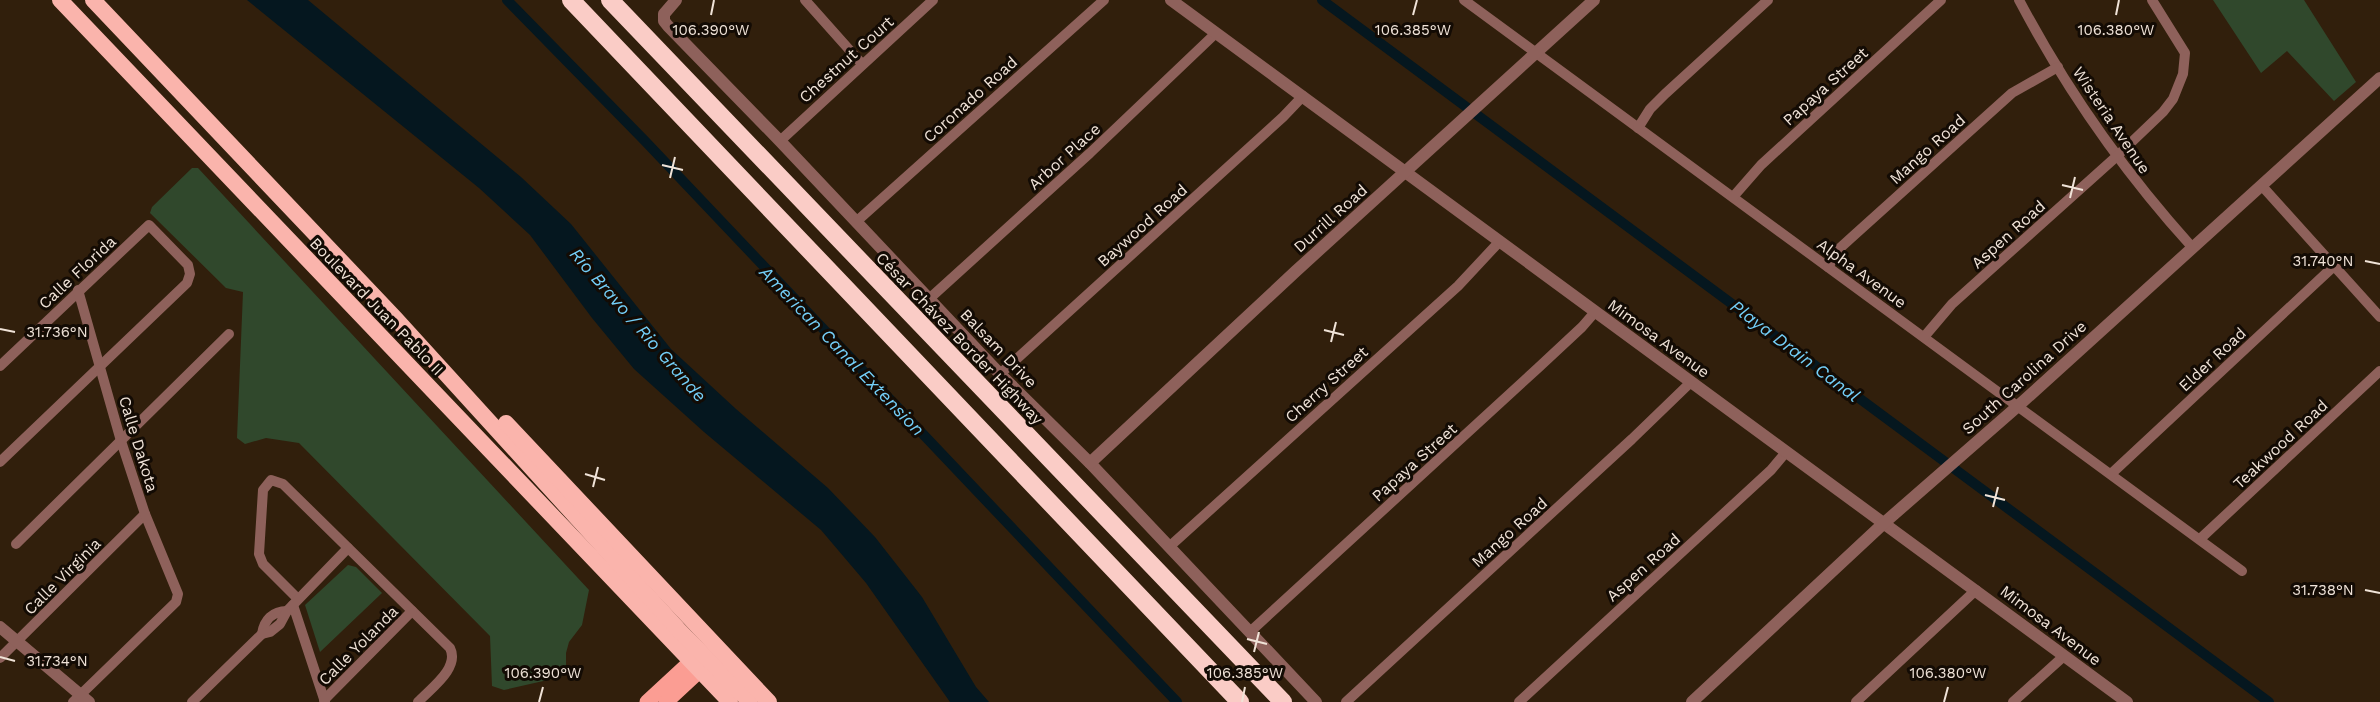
<svg xmlns="http://www.w3.org/2000/svg" width="2380" height="702" font-family="'Work Sans',sans-serif">
	<style>
		.green { fill: #30482c }
		.water { fill: #05171f }
		.lines { fill: none; stroke-linecap: round; stroke-linejoin: round }
		.canal { stroke: #05171f; stroke-width: 10 }
		.minor { stroke: #8e615b; stroke-width: 10 }
		.tertiary { stroke: #8e615b; stroke-width: 12 }
		.primary { stroke: #fb9d93; stroke-width: 15 }
		.trunk { stroke: #fab4ac; stroke-width: 16 }
		.motorway { stroke: #faccc6; stroke-width: 18 }
		.ticks { fill: none; stroke: #f0e3d8; stroke-width: 2 }
		.labels { text-anchor: middle; stroke-width: 6; stroke-linejoin: round; paint-order: stroke }
		.street-label { font-size: 16px; fill: #f0e3d8; stroke: #130b04 }
		.water-label { font-size: 18px; font-style: italic; fill: #74cff8; stroke: #130b04 }
		.ticks-label { font-size: 15px; text-anchor: middle; fill: #f0e3d8; stroke: #130b04; stroke-width: 6; stroke-linejoin: round; paint-order: stroke }
	</style>
	<rect width="100%" height="100%" fill="#311f0c"/>
	<g class="green">
		<path d="M2213,0h91l52,82 -22,19 -47,-50 -26,22z"/>
		<path d="M192,168h6l391,422 -7,35 -13,17 -3,11v17l-5,7 -57,13 -12,-4 -2,-50 -191,-193 -33,-5 -21,6 -8,-6 6,-146 -17,-4 -76,-75 2,-6z"/>
		<path d="M348,565l8,2 26,26 -62,59 -15,-47z"/>
	</g>
	<path class="water" d="M247,0h61l213,177 50,47 100,125 65,60 92,79 47,49 47,60 54,90 13,15h-39l-84,-119 -45,-53 -117,-98 -70,-63 -42,-51 -62,-83 -51,-47z"/>
	<g class="lines">
		<g class="canal">
			<path d="M507,0l138,141 532,561"/>
			<path d="M1322,0l947,702"/>
		</g>
		<g class="minor">
			<path d="M805,0l57,64"/>
			<path d="M1464,0l778,571"/>
			<path d="M2019,0c47,89 106,173 173,247"/>
			<path d="M1638,128l12,-19 15,-15 103,-94"/>
			<path d="M780,141l153,-141"/>
			<path d="M2262,186l118,131"/>
			<path d="M1733,197l28,-32 180,-165"/>
			<path d="M857,221l247,-221"/>
			<path d="M1828,267l12,-19 11,-10 161,-145 46,-26"/>
			<path d="M929,299l161,-146 126,-120"/>
			<path d="M1924,337l28,-33 165,-148 46,-44 10,-13 10,-25 2,-21 -33,-53"/>
			<path d="M0,366l149,-141 39,40 2,9 -3,9 -187,179"/>
			<path d="M1000,374l283,-257 20,-21"/>
			<path d="M2111,474l223,-208"/>
			<path d="M2200,539l180,-168"/>
			<path d="M16,544l213,-210"/>
			<path d="M1169,547l289,-261 42,-45"/>
			<path d="M298,599l-35,-35 -4,-10 4,-64 8,-10 12,4 167,164c10,20 -19,40 -32,54"/>
			<path d="M293,605l32,97"/>
			<path d="M1251,631l287,-263 44,-41 13,-15"/>
			<path d="M262,634c2,-14 11,-23 25,-23"/>
			<path d="M0,658l145,-144"/>
			<path d="M324,700l88,-89"/>
			<path d="M73,702l103,-100 2,-8 -33,-80 -24,-73 -43,-151"/>
			<path d="M192,702l70,-68 8,-2 10,-8 7,-13 61,-63"/>
			<path d="M1346,702l286,-263 59,-57"/>
			<path d="M1519,702l252,-232 15,-18"/>
			<path d="M1856,702l120,-112"/>
			<path d="M2013,702l51,-46"/>
		</g>
		<g class="tertiary">
			<path d="M676,0l-12,14v7l4,5 112,115 220,233 90,89 226,239"/>
			<path d="M1171,0l956,702"/>
			<path d="M1090,463l206,-192 298,-271"/>
			<path d="M0,627l89,75"/>
			<path d="M1692,702l192,-179 134,-117 362,-328"/>
		</g>
		<g class="primary">
			<path d="M647,702l53,-49"/>
			<path d="M666,702l42,-39"/>
		</g>
		<g class="trunk">
			<path d="M60,0l670,702"/>
			<path d="M93,0l302,318 283,311 72,73"/>
			<path d="M506,423l263,279"/>
		</g>
		<g class="motorway">
			<path d="M571,0l669,702"/>
			<path d="M610,0l673,702"/>
		</g>
	</g>
	<path class="ticks" d="M711,15l3,-15M1413,15l4,-15M2116,15l3,-15M662,165l21,5M670,178l5,-21M2062,185l21,5M2070,198l5,-21M2365,261l15,3M0,329l15,3M1324,330l20,5M1331,342l5,-20M585,474l20,6M593,487l5,-20M1985,495l20,5M1993,507l5,-20M2365,590l15,3M1247,639l20,5M1254,652l5,-20M0,657l15,4M539,702l4,-15M1242,702l3,-15M1944,702l4,-15"/>
	<g class="labels">
		<g class="street-label">
			<text transform="translate(846 59) rotate(-42)" y="6">Chestnut Court</text>
			<text transform="translate(1825 86) rotate(-42)" y="6">Papaya Street</text>
			<text transform="translate(970 99) rotate(-42)" y="6">Coronado Road</text>
			<text transform="translate(2112 120) rotate(56)" y="6">Wisteria Avenue</text>
			<text transform="translate(1927 149) rotate(-42)" y="6">Mango Road</text>
			<text transform="translate(1064 156) rotate(-42)" y="6">Arbor Place</text>
			<text transform="translate(1330 218) rotate(-42)" y="6">Durrill Road</text>
			<text transform="translate(1142 225) rotate(-42)" y="6">Baywood Road</text>
			<text transform="translate(2008 234) rotate(-42)" y="6">Aspen Road</text>
			<text transform="translate(77 272) rotate(-43)" y="6">Calle Florida</text>
			<text transform="translate(1862 273) rotate(36)" y="6">Alpha Avenue</text>
			<text transform="translate(377 306) rotate(46)" y="6">Boulevard Juan Pablo II</text>
			<text transform="translate(960 338) rotate(46)" y="6">César Chávez Border Highway</text>
			<text transform="translate(1659 338) rotate(36)" y="6">Mimosa Avenue</text>
			<text transform="translate(999 348) rotate(46)" y="6">Balsam Drive</text>
			<text transform="translate(2212 359) rotate(-43)" y="6">Elder Road</text>
			<text transform="translate(2024 377) rotate(-42)" y="6">South Carolina Drive</text>
			<text transform="translate(1326 384) rotate(-42)" y="6">Cherry Street</text>
			<text transform="translate(139 444) rotate(73)" y="6">Calle Dakota</text>
			<text transform="translate(2280 444) rotate(-43)" y="6">Teakwood Road</text>
			<text transform="translate(1414 462) rotate(-42)" y="6">Papaya Street</text>
			<text transform="translate(1509 532) rotate(-42)" y="6">Mango Road</text>
			<text transform="translate(1643 567) rotate(-42)" y="6">Aspen Road</text>
			<text transform="translate(62 576) rotate(-45)" y="6">Calle Virginia</text>
			<text transform="translate(2051 625) rotate(37)" y="6">Mimosa Avenue</text>
			<text transform="translate(358 645) rotate(-45)" y="6">Calle Yolanda</text>
		</g>
		<g class="water-label">
			<text transform="translate(638 325) rotate(49)" y="6">Río Bravo / Rio Grande</text>
			<text transform="translate(842 351) rotate(46)" y="6">American Canal Extension</text>
			<text transform="translate(1795 351) rotate(37)" y="6">Playa Drain Canal</text>
		</g>
	</g>
	<g class="ticks-label">
		<text x="2116" y="35">106.380°W</text>
		<text x="711" y="35">106.390°W</text>
		<text x="1413" y="35">106.385°W</text>
		<text x="2323" y="266">31.740°N</text>
		<text x="57" y="337">31.736°N</text>
		<text x="2323" y="595">31.738°N</text>
		<text x="57" y="666">31.734°N</text>
		<text x="543" y="678">106.390°W</text>
		<text x="1245" y="678">106.385°W</text>
		<text x="1948" y="678">106.380°W</text>
	</g>
</svg>
